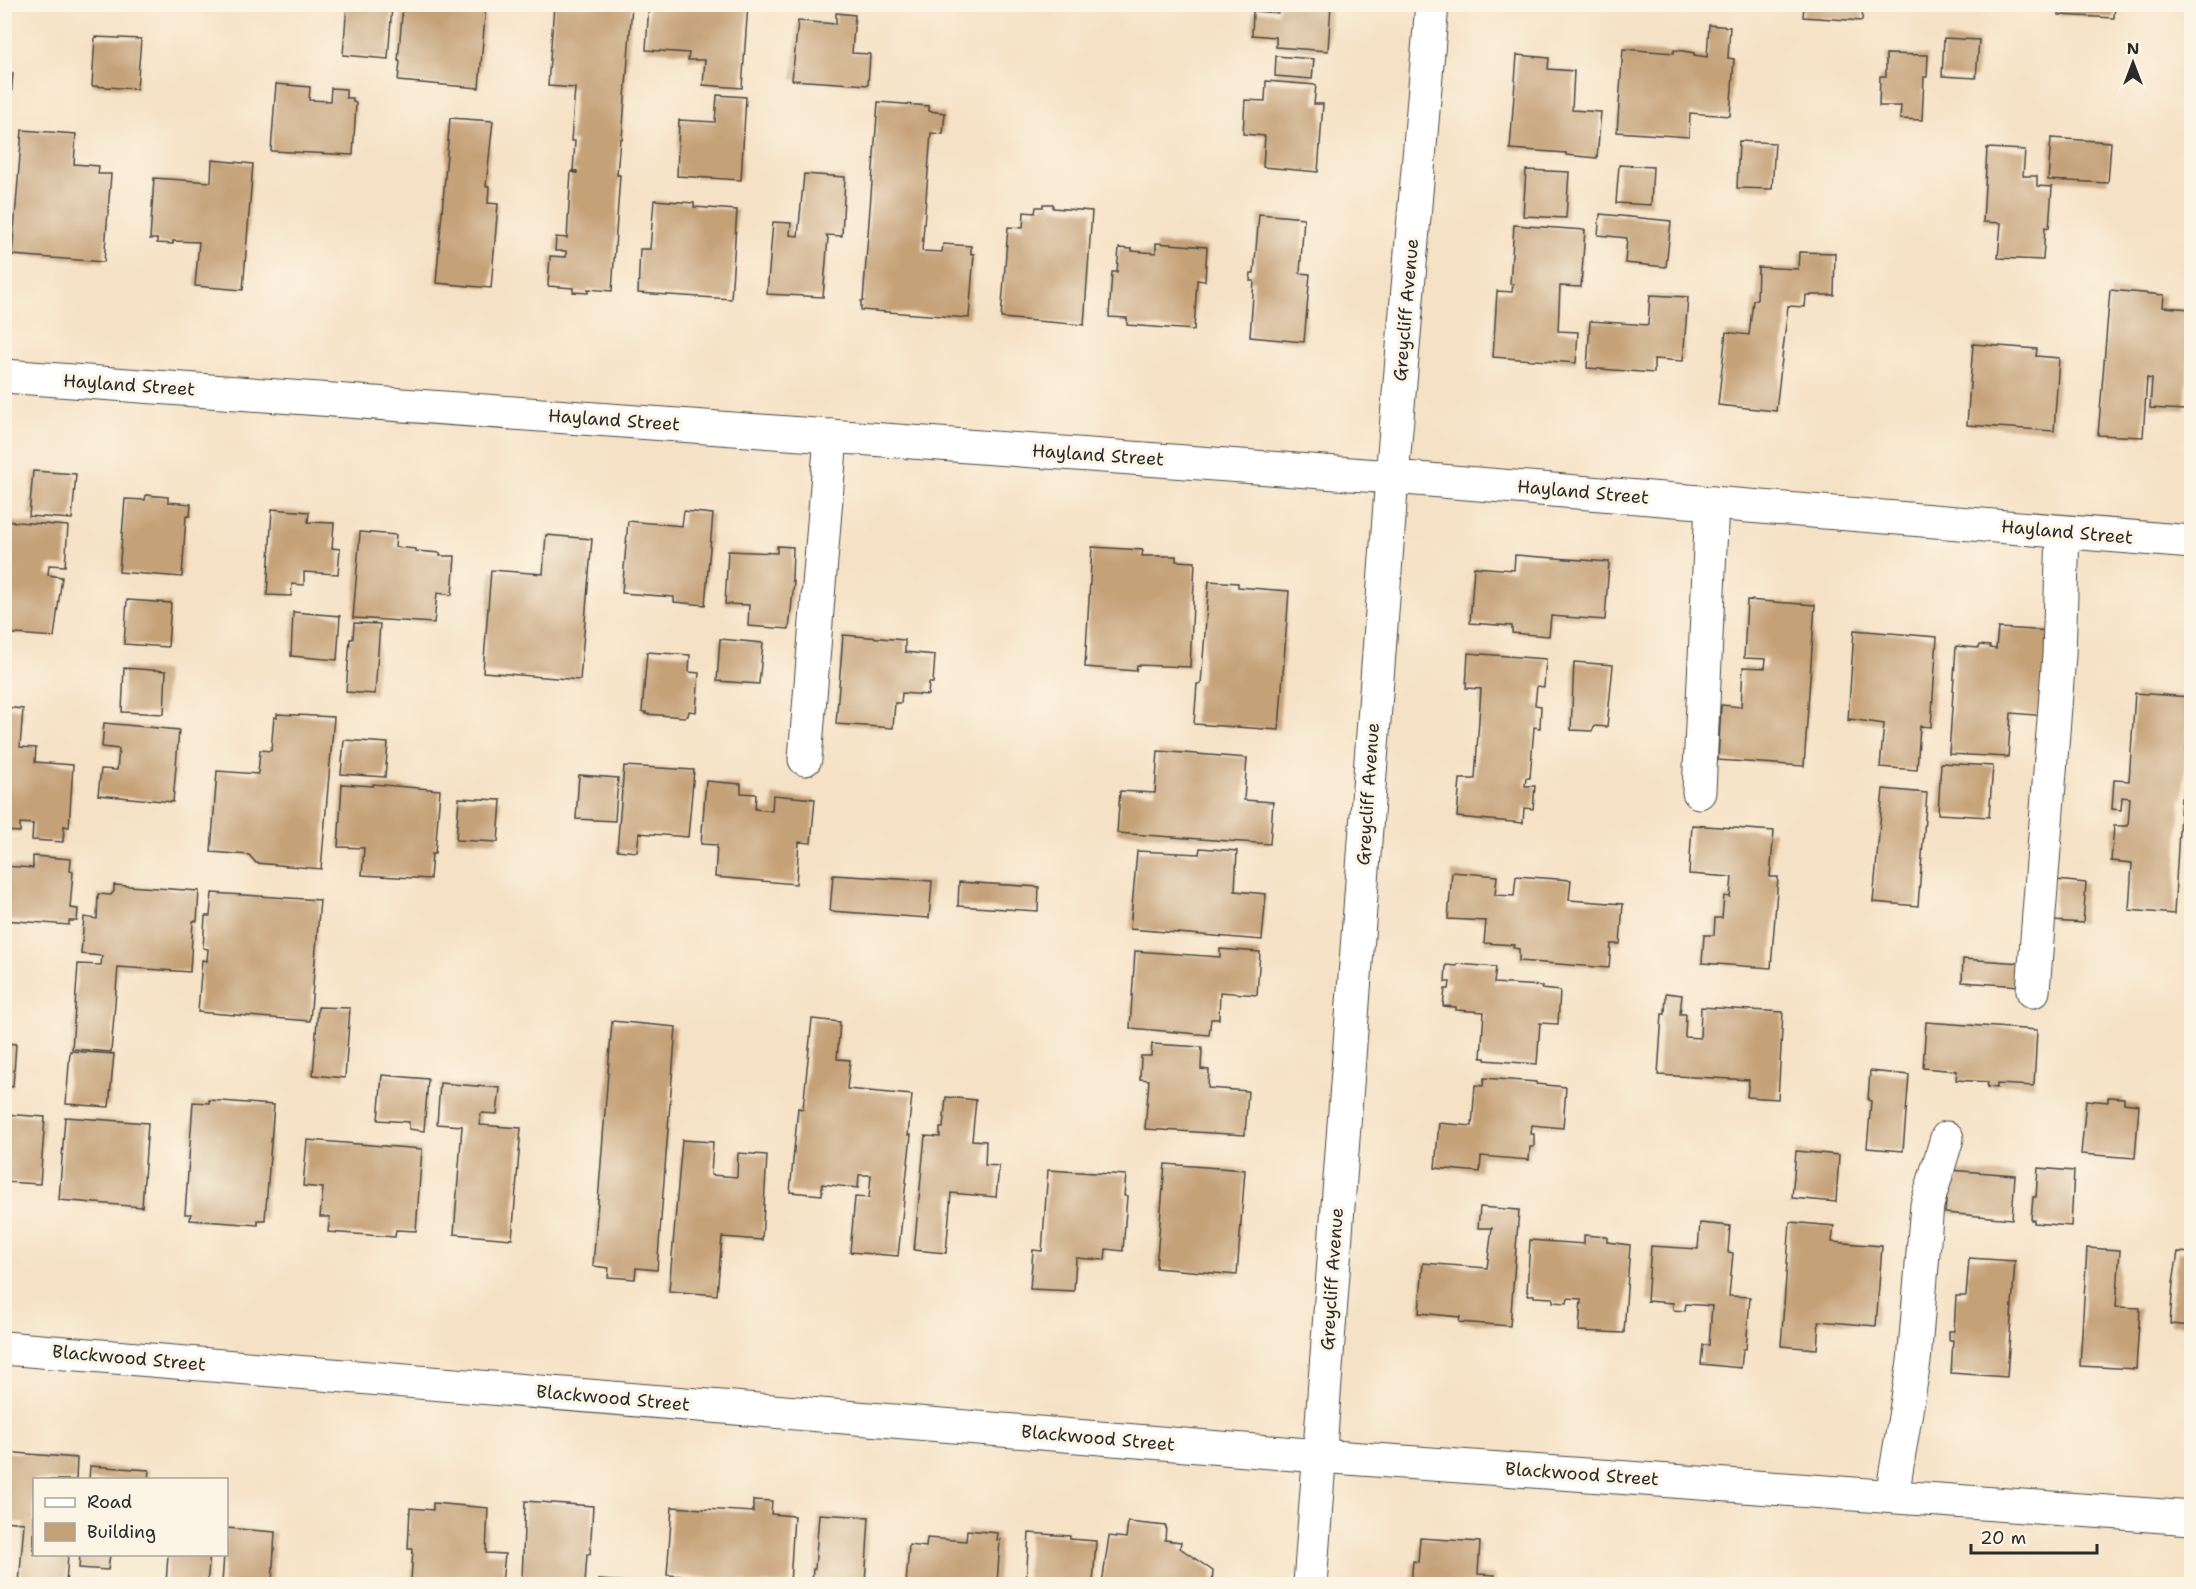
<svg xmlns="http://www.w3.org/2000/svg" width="2196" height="1589" font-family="'Shantell Sans',sans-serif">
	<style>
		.building { fill: #c5a178 }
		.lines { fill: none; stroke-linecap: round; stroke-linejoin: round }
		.minor-casing { stroke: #494642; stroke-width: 35 }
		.minor { stroke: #fff; stroke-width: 33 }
		.labels { text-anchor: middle; stroke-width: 6; stroke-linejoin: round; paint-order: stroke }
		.street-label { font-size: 18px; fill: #2b2b2b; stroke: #fcf5e5 }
	</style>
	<rect width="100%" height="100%" fill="#fcf5e5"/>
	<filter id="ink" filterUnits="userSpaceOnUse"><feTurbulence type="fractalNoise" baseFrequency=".0167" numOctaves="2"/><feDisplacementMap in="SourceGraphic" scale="12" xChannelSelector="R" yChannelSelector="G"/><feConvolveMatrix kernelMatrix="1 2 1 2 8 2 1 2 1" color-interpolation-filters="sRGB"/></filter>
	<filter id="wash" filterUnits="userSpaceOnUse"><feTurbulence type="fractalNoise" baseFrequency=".008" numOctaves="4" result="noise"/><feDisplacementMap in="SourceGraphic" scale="24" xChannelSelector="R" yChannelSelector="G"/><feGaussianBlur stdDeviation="1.35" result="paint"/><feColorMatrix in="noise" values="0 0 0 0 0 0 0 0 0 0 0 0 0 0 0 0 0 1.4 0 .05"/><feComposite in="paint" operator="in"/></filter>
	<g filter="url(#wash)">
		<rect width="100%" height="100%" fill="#f5e1c5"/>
		<g id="blocks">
			<g class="building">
				<path d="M347,4l45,2 -4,53 -45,-4z"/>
				<path d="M403,4h83l-7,84 -81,-7 2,-20h-2z"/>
				<path d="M649,4h99l-6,84 -39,-3 2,-25h-17l1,-7 -43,-3z"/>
				<path d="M1279,4h52l-3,47 -52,-4v-10l-24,-2 1,-24 25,2z"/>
				<path d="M1804,4h59l-1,17 -59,-4z"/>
				<path d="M2060,4h55l-1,14 -55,-3z"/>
				<path d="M554,5h78l-10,134h-2l-3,36h3l-8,116 -24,-2v4l-15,-1v-4l-25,-2 2,-30 16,1v-6h-11l1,-14 11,1 4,-66 6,1v-2h-4l2,-30h-4l4,-53 -27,-2z"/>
				<path d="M836,13l19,2 -3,38 18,1 -2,31 -76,-5 6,-59 38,3z"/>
				<path d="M1709,25l21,2 -2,31 6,1 -4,57 -40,-3 -1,24 -72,-5 6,-83 51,4v-3l9,1 11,2v2l13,2z"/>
				<path d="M95,37l46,2 -4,50 -45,-3z"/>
				<path d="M1944,38l35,2 -3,38 -34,-2z"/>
				<path d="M1886,54l42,1 -1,22h-3l-2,43 -22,-1 1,-13h-22l1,-30h6z"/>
				<path d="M1517,55l32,3 -1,11 26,2 -2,39 29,2 -4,46 -31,-3v-2l-56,-4z"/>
				<path d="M1276,56l38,3 -2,20 -37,-3z"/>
				<path d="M4,72l9,1 -3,35 -6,-1z"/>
				<path d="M1266,81l50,4 -2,19h9l-5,68 -55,-5 2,-31 -22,-2 2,-34 20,1z"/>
				<path d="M276,84l34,3 -1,13 21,1 1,-13 15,1v9h7v4l3,1 -3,52 -82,-4z"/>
				<path d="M717,95l29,2 -5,83 -64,-4 2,-56 36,2z"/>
				<path d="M878,102l51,4v5l16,2 -2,21 -12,-1 -9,118 20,1 1,-8 28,2v8h3l-5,64 -108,-8v-9h2z"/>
				<path d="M450,118l43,3 -7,65h3l-1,17 10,1 -7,84 -55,-5z"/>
				<path d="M22,130l54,4 -2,30 25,2 -1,8h13l-7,88 -92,-7z"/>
				<path d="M2051,138l60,4 -3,41 -60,-3z"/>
				<path d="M1739,141l36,2 -3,46 -35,-1z"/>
				<path d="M1987,148l38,2 -2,26h14v10l15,1 -3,41 -4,-1 -2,33 -45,-2 3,-35 -18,-1z"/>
				<path d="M212,160l41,4 -10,126 -48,-4 4,-44 -26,-1v3l-16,-1v-4h-7l4,-61 57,4z"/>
				<path d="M1619,165l34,2 -2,38 -35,-2z"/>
				<path d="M1526,170l43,2 -3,46 -43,-2z"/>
				<path d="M804,174l41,3 -3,59 -16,-1 2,3 -5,59 -56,-3 6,-72 18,1 -1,12 8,1z"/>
				<path d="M654,200l40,3v4l43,3 -6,89 -93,-6 2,-44h10z"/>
				<path d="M1043,204h10v4l39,3 -8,114 -83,-7 7,-91 15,1 1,-16 11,1 1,-6h7z"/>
				<path d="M1259,214l45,4 -4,55 10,1 -6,68 -54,-5 4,-56h-4l1,-8h3z"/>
				<path d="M1600,214l71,7 -5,46 -41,-4 2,-25 -29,-3z"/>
				<path d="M1514,225l71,5 -4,57 -21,-1 -2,45 20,1 -2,31 -83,-6 4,-66 15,1 1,-8h-3z"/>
				<path d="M1156,243l51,4 -2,34 -8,-1 -3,50 -67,-5v-7l-18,-1 3,-45h5l2,-24 13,1v2l24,2z"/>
				<path d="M1799,252l36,1 -1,42h-28l-1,12 -17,-1 -12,105 -58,-6 8,-73 23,3 4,-35h4l1,-33 40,2z"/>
				<path d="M2110,290l54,5 -1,12 29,2 -7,101 -35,-2 2,-29 -5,-1 -4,59 -45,-2z"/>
				<path d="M1650,295l38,2 -5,64 -29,-2v14l-67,-5 3,-47 58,4z"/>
				<path d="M1973,344l64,5 -1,7 23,2 -5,73 -87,-6z"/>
				<path d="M33,471l43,3 -4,45 -43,-3z"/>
				<path d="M146,495l22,2v5l23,2 -1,12h-4l-4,61 -63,-5 6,-73 20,1z"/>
				<path d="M272,509l37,3 -1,10 26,1 -2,25 8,1 -2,25 -34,-2v13l-12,-1 -1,12 -24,-1z"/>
				<path d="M684,511l29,3 -8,91 -31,-3v-5l-52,-4 6,-72 54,5z"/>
				<path d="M5,521l63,5 -3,40 -16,-1 -1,10 14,2 -8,60 -50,-4z"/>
				<path d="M360,532l36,3 -1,12 21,2v2l24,2v3h15l-3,39 -15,-2 -3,30 -81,-5z"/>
				<path d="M546,535l46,4 -12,141 -97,-8 8,-102 52,4z"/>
				<path d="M777,546l16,1 -1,34 2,1 -5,47 -41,-3 1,-21 -24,-1 3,-53 49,2z"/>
				<path d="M1092,547l51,3 -1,6h34v5l19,1 -5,105 -53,-2 -1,6 -51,-4z"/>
				<path d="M1515,555l94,7 -4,58 -54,-4 -2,20 -37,-3v-7l-42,-3 4,-56 40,3z"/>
				<path d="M1209,581l29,2v4l51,4 -10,139 -85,-6 3,-40h4z"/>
				<path d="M127,600l44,3 -3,44 -44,-3z"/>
				<path d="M1747,600l68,5 -11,161 -86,-6 3,-55 20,2 2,-40 22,1 1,-9 -22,-1z"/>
				<path d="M293,612l47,4 -3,44 -46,-4z"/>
				<path d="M354,623l26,1 -5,70 -29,-2 4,-53h3z"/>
				<path d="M1998,628l55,3 -6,85 -36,-3 -3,44 -59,-3 7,-108 22,2 1,-3 11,1v2l6,1z"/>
				<path d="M1854,630l83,7 -6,90 -11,-1 -3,44 -37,-3 4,-43 -34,-5v2h-2z"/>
				<path d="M843,635l62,5v12l30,3 -2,28h-4l-1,12 -26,-2 -1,10h-6l-2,25 -57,-4z"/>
				<path d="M720,639l43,4 -4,41 -42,-3z"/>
				<path d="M647,652l43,3 -1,17 10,1 -3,39 -7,-1 -1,5 -3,1 -39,-3v-2h-4z"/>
				<path d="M1468,653l78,6 -2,28 -7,-1 -2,19 6,1 -1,22 -6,-1 -4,51h-4l-1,8h10l-2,23 -9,-1 -1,15 -66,-6 3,-38h15l6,-90 -15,-1z"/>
				<path d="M1574,662l39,3 -6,62 -12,-1 -3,5 -21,-1z"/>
				<path d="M124,668l42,3 -2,43 -42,-2z"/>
				<path d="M2135,693l55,4 -7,101h-2l-7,116 -45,-4 3,-47 -21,-2 3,-35h14l2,-28 -8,-1 -1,13 -9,-1 2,-29 15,1z"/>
				<path d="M4,707l19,2 -3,38 16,1 -1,14 38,3 -4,62 -5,-1 -1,16 -31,-2 1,-16 -13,-1v9l-16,-1z"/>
				<path d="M277,714l57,3 -13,152 -65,-6 -7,-8 -38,-3 6,-81 41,3 2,-24 11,1 3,-34 3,1z"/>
				<path d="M104,723l75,7 -6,72 -75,-7 3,-26 16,1 2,-21 -17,-2z"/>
				<path d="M344,740l44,3 -3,34 -44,-3z"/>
				<path d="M1158,751l89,7 -3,42 29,2 -3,42 -153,-11 3,-42 35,2z"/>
				<path d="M1941,763l52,3 -4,51 -51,-3z"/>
				<path d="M624,766l70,4 -6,67 -49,-4 -2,19 -20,-2z"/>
				<path d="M579,775l39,3 -3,43 -39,-2z"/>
				<path d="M706,781l35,3v9l15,1 -1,15 17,2 1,-16 42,4 -4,44 -12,-1 -3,42 -81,-7 2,-32 -16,-1z"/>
				<path d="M342,784l31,2v-2l67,6 -5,64h-3l-2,25 -68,-4 2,-27 -26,-1z"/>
				<path d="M1883,789l44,4 -9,113 -45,-4z"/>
				<path d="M459,798l42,2 -3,42 -42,-2z"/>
				<path d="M1692,825l82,6 -4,46h8l-7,91 -69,-5 2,-28h10l1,-17h7l2,-22 6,1 2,-20 -43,-3z"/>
				<path d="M1200,848l37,3 -2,40 31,3 -4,46 -132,-11 7,-78 62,3z"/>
				<path d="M33,856l38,3 -1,12 3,1 -3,36 8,1 -1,12h-8v4l-65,-5v-54l29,2z"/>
				<path d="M1452,872l45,4 -2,19 19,1 2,-20 55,4 -2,20 54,4 -3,40h-9l-2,24 -90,-7v-12l-6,-1 1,-3 -30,-2 2,-22 -38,-2z"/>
				<path d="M833,875l99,6 -3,37 -99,-7z"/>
				<path d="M2056,880l30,3 -3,40 -30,-2z"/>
				<path d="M959,882l80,5 -1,24 -80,-5z"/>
				<path d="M114,885l85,6 -2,30h-4l-3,51 -72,-5 -7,85 -39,-3 6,-85 23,1 1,-9 -21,-2 3,-37 13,2 1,-25 13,1 3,-4z"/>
				<path d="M212,893l108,7 -10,121 -112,-9 4,-52 5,1 1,-12 -5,-1 2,-32h5z"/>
				<path d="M1220,949l40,3 -3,43 -37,-3 -1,27h-8l-2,16 -79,-7 5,-77 85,6z"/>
				<path d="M1963,959l59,4 -1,23 -59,-4z"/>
				<path d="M1457,964l39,3 -2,16 49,3 -1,3 18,2 -2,33 -18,-1 -3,41 -52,-4v-2h-4l3,-46 -28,-2v-3l-13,-1 2,-17h4l1,-7h-5l1,-17 11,1z"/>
				<path d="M1666,993l16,2 -2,19h6l-1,23 15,1 1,-31 82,5 -5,87 -31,-2 2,-17 -91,-5 4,-61h3z"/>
				<path d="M318,1007l32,1 -5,70 -32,-3z"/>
				<path d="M812,1019l28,3 -3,37 13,1 -3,29 65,6 -4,40h3l-13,121 -48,-4 5,-55 14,1 2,-23h-12l-1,13 -36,-4v11l-32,-3 8,-84 5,1z"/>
				<path d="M612,1021l64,6 -19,243 -21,-2 -1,11 -27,-2 1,-9 -16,-2z"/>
				<path d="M1926,1022l111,8 -3,56 -37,-2v4l-10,-1 1,-5 -32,-2 1,-9 -34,-3z"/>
				<path d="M5,1043l11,1 -3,43 -8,-1z"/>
				<path d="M1152,1044l50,3 -1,22 8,1 -1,18 40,3 -3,44 -100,-6 4,-49 -9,-1 1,-23h10z"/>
				<path d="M70,1051l44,3 -5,53 -43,-3z"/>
				<path d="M1870,1071l39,4 -6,76 -36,-3 4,-47 -3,-1z"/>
				<path d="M382,1075l46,4 -4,52 -15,-2v-7l-31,-2z"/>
				<path d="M1484,1078l52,4v2l30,3 -3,41 -31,-3 -1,9h3v13h-4l-1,13 -48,-4 -1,16 -45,-4 4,-45 33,3 3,-41 8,1z"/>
				<path d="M440,1083l60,5 -3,26 -16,-1 -1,12 41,3 -9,111 -58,-5 8,-108 -25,-2z"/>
				<path d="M946,1097l30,3 -4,40 14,1 -1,24 14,1 -3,31 -45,-4 -5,60 -32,-3 11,-114 15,1v-9h3z"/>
				<path d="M2108,1097l16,1v5l15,2 -4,53 -54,-4 5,-54 22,2z"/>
				<path d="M209,1100l65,5 -9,115h-7v5l-68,-5 1,-6h-6l8,-112 16,1z"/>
				<path d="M4,1114l41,3 -5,67 -36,-2z"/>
				<path d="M65,1117l83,6 -6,84 -83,-7z"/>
				<path d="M307,1140l115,9 -6,82 -20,-1 -1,7 -67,-5 2,-15h-10l3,-29 -20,-2z"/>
				<path d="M682,1140l31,2 -2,33 26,2 1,-24 29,2 -5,85 -40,-3 -5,58 -48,-4z"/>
				<path d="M1796,1151l43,4 -3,47 -44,-4z"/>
				<path d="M1165,1164l80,6 -8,105 -81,-7z"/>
				<path d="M2038,1168l36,3 -3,55 -37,-3v-3h-3l2,-23h3z"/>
				<path d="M1048,1170l78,5 -2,21h3l-4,55 -17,-2 -1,11 -29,-2 -2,33 -44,-2 3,-39 9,1z"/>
				<path d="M1949,1170l66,5 -3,44 -67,-6z"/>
				<path d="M1480,1207l39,3 -9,116 -51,-4 1,-5 -41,-4 4,-50 64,5 5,-40h-14z"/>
				<path d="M1790,1222l44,4 -2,16 50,4 -6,80 -57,-5 -2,28 -36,-3z"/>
				<path d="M1700,1223l30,3 -2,26 5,1 -4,43 21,1 -4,52h-3l-2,19 -40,-4 2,-19h6l3,-39 -26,-2 -1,7 -12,-1v-7l-26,-2 4,-55 47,3z"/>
				<path d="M1584,1235l23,2v5l23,3 -6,88 -45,-2 2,-32 -13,-1 -1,5 -14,-1v-4l-19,-1v-2h-6v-3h-1l3,-52 54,4z"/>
				<path d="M2087,1248l33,2 -4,57 24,1 -4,61 -56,-3z"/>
				<path d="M2178,1252l14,1v73l-22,-2 3,-41z"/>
				<path d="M1969,1258l46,3 -8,116 -56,-4 2,-33h-4v-9h5l2,-35h10z"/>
				<path d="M4,1452l73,6 -1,22h-42v74h34l-2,30h-47l5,-61 -20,-2z"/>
				<path d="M90,1466l59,4 -1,10h-59z"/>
				<path d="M753,1500l19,1 -1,13 23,2 -4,68h-44v-3l-79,-6 5,-68 81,5z"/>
				<path d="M525,1501l68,5 -3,48h-3l-2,30 -63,-4z"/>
				<path d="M433,1503l55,5 -2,45 19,1 -3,30h-49l-42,-3 2,-32h-5l2,-41 23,2z"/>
				<path d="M819,1514l50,3 -4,67h-53l1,-15h2z"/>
				<path d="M1128,1522l38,4 -1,14 16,2 -1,6 33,23 -1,13h-110l7,-48 17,2z"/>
				<path d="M226,1528l49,4 -3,52h-50l2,-30h2z"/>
				<path d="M967,1530l31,3 -1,7h3l-3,44h-91l3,-39 17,2 1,-9 39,3z"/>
				<path d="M1029,1533l41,3v3l26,2 -3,43h-67z"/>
				<path d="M1420,1538l60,4 -2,32 17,1 -1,9h-83l2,-23 5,1z"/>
				<path d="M80,1554h30l-2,16 -29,-2z"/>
				<path d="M168,1554h42l-3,30h-41z"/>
				<path d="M599,1580l29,2v2h-29z"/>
			</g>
		</g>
	</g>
	<g filter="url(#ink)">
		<use href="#blocks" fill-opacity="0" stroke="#494642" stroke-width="1.5"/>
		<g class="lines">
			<g class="minor-casing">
				<g id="minor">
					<path d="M4,376l1388,101 800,65"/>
					<path d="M805,759l26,-323"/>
					<path d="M1699,792l13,-289"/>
					<path d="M2033,991l26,-336 4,-123"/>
					<path d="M4,1348l1315,108 873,62"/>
					<path d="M1892,1496l22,-134 13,-157 20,-67"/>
					<path d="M1310,1584l82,-1107 40,-473"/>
				</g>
			</g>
			<use href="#minor" class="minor"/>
		</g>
	</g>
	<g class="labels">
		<g class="street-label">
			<text transform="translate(1406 310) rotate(-85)" y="6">Greycliff Avenue</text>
			<text transform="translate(129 385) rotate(4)" y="6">Hayland Street</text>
			<text transform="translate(614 420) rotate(4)" y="6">Hayland Street</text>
			<text transform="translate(1098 455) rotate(4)" y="6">Hayland Street</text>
			<text transform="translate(1583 492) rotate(5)" y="6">Hayland Street</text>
			<text transform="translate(2067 532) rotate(5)" y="6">Hayland Street</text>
			<text transform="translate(1368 794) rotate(-86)" y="6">Greycliff Avenue</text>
			<text transform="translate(1332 1279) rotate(-86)" y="6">Greycliff Avenue</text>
			<text transform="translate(129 1358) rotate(5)" y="6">Blackwood Street</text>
			<text transform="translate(613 1398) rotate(5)" y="6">Blackwood Street</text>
			<text transform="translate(1098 1438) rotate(5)" y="6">Blackwood Street</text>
			<text transform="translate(1582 1474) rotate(4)" y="6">Blackwood Street</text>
		</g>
	</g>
	<rect width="2196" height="1589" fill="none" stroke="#fcf5e5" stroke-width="24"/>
	<rect x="33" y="1478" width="195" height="78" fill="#fcf5e5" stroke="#a8a49b" stroke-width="1.5"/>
	<rect x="45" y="1498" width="30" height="9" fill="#ffffff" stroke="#a8a49b" stroke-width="1.5"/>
	<text x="87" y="1508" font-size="18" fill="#2b2b2b">Road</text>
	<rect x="45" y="1523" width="30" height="18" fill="#c5a178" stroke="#a8a49b" stroke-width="1.5"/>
	<text x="87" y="1538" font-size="18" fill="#2b2b2b">Building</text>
	<g transform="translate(2133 63)" stroke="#fcf5e5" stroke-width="4.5" paint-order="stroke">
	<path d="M0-4.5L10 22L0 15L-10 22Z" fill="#2b2b2b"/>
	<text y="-9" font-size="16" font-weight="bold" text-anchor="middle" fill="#2b2b2b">N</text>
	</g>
	<path d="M1971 1544v9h126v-9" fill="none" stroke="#2b2b2b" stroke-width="3"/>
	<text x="1980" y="1544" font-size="18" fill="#2b2b2b" stroke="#fcf5e5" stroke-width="4.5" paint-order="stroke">20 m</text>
</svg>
